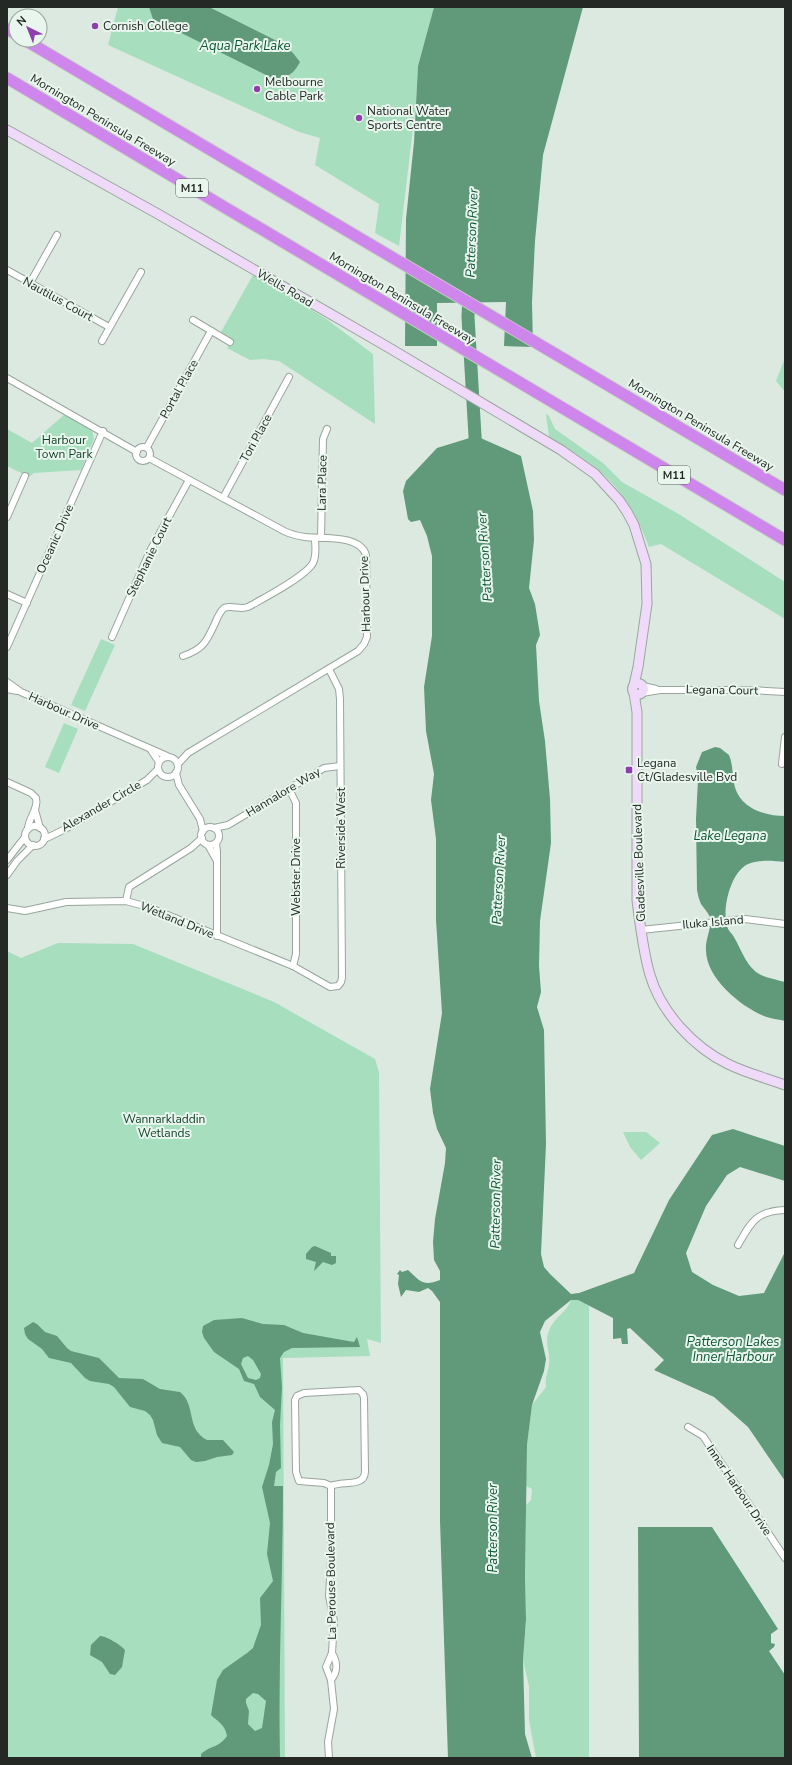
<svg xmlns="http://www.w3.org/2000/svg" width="792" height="1765" font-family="'Nunito Sans',sans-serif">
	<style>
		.green { fill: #a7debe }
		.water { fill: #609a7a; fill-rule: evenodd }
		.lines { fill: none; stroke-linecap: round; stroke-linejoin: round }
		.river { stroke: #609a7a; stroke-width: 13 }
		.street-casing { stroke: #99a59d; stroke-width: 8 }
		.secondary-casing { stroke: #99a59d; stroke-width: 11 }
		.highway-casing { stroke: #c6c7c7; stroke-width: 13 }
		.street { stroke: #fff; stroke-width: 6 }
		.secondary { stroke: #f0daf9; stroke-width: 9 }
		.highway { stroke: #ce85ec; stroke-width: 11 }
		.poi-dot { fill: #8f3ead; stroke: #e9f6ee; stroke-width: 1.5 }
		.labels { text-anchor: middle; stroke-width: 4; stroke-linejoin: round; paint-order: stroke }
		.shield { fill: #e9f6ee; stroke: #5f6662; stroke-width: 1 }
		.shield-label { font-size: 11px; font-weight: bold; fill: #242926 }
		.poi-label { font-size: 12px; fill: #242926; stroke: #e9f6ee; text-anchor: start }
		.street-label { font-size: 12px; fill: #242926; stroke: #e9f6ee }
		.park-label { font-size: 12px; fill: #13422b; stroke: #e9f6ee }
		.water-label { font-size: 13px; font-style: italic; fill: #0d5636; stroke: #e9f6ee }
	</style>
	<rect width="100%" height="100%" fill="#dce9e1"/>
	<g class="green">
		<path d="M118,7h316l-16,59 -2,37 -17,143 -24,-13 4,-29 -64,-39 5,-27 -21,-6 -191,-87z"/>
		<path d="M253,275l72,43 48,36 2,70 -96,-63 -15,-2 -14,1 -23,-12 5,-9 -11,-7z"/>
		<path d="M785,358v34l-9,-11z"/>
		<path d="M65,414l27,15 2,10 -13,31 -47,3 -5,4 -22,-11v-37l25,14z"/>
		<path d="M546,414l3,2 6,13 48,34 19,19 55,31 108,69v37l-124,-75 -12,3c-24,-62 -46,-77 -100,-110z"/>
		<path d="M101,639l14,6 -30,66 -14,-6z"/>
		<path d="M64,723l14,6 -19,44 -14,-6z"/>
		<path d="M58,943l75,1 141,58 101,57 4,13 2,271 -14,-4 3,17 -87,2 2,400h-278v-807l14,7z"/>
		<path d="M623,1132h23l14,11 -19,17 -11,-13z"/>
		<path d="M571,1300h7l11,6v452h-53l-7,-38v-34l-6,-26 3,-41 -1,-42 1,-72 5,-5 1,-11 -6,-3 1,-41 5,-40 14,-18c-1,-12 1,-11 3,-22 2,-14 -6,-21 1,-37 5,-11 17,-16 21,-28z"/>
	</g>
	<g class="water">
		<path d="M149,7h60l72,36 12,10 7,9c-8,14 -13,16 -28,16l-119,-59z"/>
		<path d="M434,7h149l-40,148 -8,86 -3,61 1,45 -29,-1 2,-44 -69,1v43h-32l1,-127 8,-77 4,-76z"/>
		<path d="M476,436l45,20 12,55 1,29 -5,48 6,16 5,31 -4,10 3,56 6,40 5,58 1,44 -11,78 -1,45 2,26 -4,15 7,23 2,114 -5,110 3,13 6,7 21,20 8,-1 55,-20 35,-73 43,-65 21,-6 52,17v35l-45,-14 -13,8 -21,31 -20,47 6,19 21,13 26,11 25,-3 21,-41v229l-37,-54 -34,-30 -60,-27 10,-10 -34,-32 -3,1 1,15h-6l-1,-6 -8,1v-21l-35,-18h-7l-26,21 -5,11 6,27 -2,12 -12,34 -5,40 -2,132 1,42 -3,41 2,74 7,24h-84l-8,-237v-219l-8,-11 -4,-3 -9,4 -13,-2 -5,7 -3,-13 1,-9 -2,-1 3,-4 2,2 6,-2c12,11 15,17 32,10v-9l-6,-11 -1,-18 2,-23 10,-56 1,-15 -9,-19 -4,-16 -3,-24 12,-76 -6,-93v-81l-5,-39 3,-26 -8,-43 -2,-44 8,-51v-80l-5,-20 -7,-16 -9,2 -3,-3 -5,-28 3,-10 31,-33z"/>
		<path d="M715,747l5,1 9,7c4,9 3,19 5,28 4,24 29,33 51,33v46c-12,-1 -28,-3 -39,3 -16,10 -24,44 -19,61 1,5 6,8 8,13 7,12 12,29 26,36 7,3 17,5 24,7v39c-7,-2 -14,-2 -21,-5 -24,-10 -58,-38 -58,-66 -1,-11 6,-21 4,-33 -2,-4 -6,-9 -9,-13 -2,-4 -3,-9 -4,-14l-1,-71 2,-40 -2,-12 6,-15z"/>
		<path d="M315,1246l16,7v3h5v7l-4,2 -9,-3 -9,9 2,-9 -10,-3v-5l6,-7z"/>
		<path d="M242,1318l21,6 21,1 19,8 51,9 3,-5 3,10 -68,1 -8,4 -4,6 2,29 -2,38 1,43 -5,4 -2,14h9c0,90 -5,181 -3,272h-79v-4c10,-9 18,-6 26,-18 -2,-12 -9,-14 -16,-21l6,-35 6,-10 24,-17 6,-5 2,-6 6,-17 -1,-27 13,-17 -6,-27 3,-31 -8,-36 7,-22 4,-21 -1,-22 3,-12 -15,-13 -6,-13 -10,-3 -5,-12 -25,-17 -10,-14 -2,-6 1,-6 11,-6zM248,1356l5,4 8,14 -1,4 -4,2 -8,-2 -7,-14 2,-6zM253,1693l5,1 8,7 -4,27 -7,3 -7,-7 1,-13 -3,-8v-4z"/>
		<path d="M33,1322l4,2 8,8 12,4 10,12 4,3 28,7 20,20 24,1 17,10 20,3c17,14 5,36 27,48h16l11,12 -2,3 -15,2 -12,4 -9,1 -5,-2 -11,-13 -18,-4 -5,-8 -4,-15 -3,-5 -5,-4 -15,-4 -16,-20 -5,-3 -19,-3 -5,-3 -14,-15 -22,-5 -7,-9 -14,-10 -3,-5 -1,-6z"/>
		<path d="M638,1527h74l66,102 -7,5v9l4,1 -1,3 -5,4 16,24v83h-146z"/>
		<path d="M100,1636c6,0 21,9 25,14l-3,17 -7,8 -5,-1 -8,-12 -12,-7 1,-10z"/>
	</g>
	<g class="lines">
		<path class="river" d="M469,291l-1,26 8,136"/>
		<g class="street-casing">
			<g id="street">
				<path d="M7,270l102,57"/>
				<path d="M30,283l27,-48"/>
				<path d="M193,320l37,22"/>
				<path d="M102,341l39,-69"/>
				<path d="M7,378l130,74"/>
				<path d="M147,447l64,-116"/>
				<circle cx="143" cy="454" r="7"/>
				<path d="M149,458l135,73c6,3 14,5 21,6 16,2 55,-3 61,18l1,82 -3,7 -6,7 -170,102 -10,11"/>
				<path d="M223,498l66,-121"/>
				<path d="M7,517l18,-41"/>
				<path d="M321,538l2,-99 4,-10"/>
				<path d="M7,594l20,9"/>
				<path d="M112,637l38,-86 39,-71"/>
				<path d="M7,647l96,-216"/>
				<path d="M183,656c21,-7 24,-15 33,-35 2,-5 4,-9 8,-13 8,-3 16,2 24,-1 16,-9 57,-30 65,-44 4,-8 2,-17 2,-25"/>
				<path d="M7,682l14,10 146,64"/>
				<path d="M643,686l13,3"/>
				<path d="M7,689l10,2"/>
				<path d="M642,693l18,-3h89l36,2"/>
				<path d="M151,750l8,12"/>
				<circle cx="168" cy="767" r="10"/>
				<path d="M782,764l3,-27"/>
				<path d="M176,773l3,12 21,34 3,12"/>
				<path d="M7,782l24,11 5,5c3,11 -8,20 -8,31"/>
				<path d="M289,789l7,14v151l-3,12"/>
				<path d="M35,810l5,18"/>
				<circle cx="35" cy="836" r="10"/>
				<circle cx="210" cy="836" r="9"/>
				<path d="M214,828l14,-3 96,-57 16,-2"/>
				<path d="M44,839c8,-3 15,-7 23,-11l80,-48 11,-11"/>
				<path d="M216,843l1,8v85"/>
				<path d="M208,845l9,16"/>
				<path d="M7,860l18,-23"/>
				<path d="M7,875l10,-14 16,-16"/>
				<path d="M126,901l3,-14 62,-39 11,-10"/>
				<path d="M7,908l18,3 41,-9 60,-1 22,6 145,59 37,21 8,-1 3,-4 1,-4 -2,-279 -1,-10 -10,-20"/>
				<path d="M641,930l104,-11 40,5"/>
				<path d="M738,1245c13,-23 18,-34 47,-35"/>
				<path d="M359,1390l4,4 1,4 1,74c-1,16 -23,8 -34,14l-7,-3 -25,-2 -3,-9 -1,-72 2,-4 7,-3z"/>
				<path d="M688,1427l15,9 6,9 76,113"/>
				<path d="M331,1680c7,-9 7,-17 1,-27"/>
				<path d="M329,1758l-1,-16 6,-33 -3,-29 -5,-13 6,-14 2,-32 -5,-25 2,-35v-75"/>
			</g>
		</g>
		<g class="secondary-casing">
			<g id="secondary">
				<path d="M7,130l151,84 228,132 175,104 34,24 24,26 8,12 7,13 12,39 1,40 -9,63 -4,18"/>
				<circle cx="638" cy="689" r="5.5"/>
				<path d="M634,693l3,19v188c3,25 6,51 13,75 11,37 43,72 78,89 18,9 38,14 57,21"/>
			</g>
		</g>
		<g class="highway-casing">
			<g id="highway">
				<path d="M7,29l9,5"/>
				<path d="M25,40l760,450"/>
				<path d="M7,78l778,462"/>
			</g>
		</g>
		<use href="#street" class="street"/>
		<use href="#secondary" class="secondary"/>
		<use href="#highway" class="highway"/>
	</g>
	<g class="poi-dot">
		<circle cx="95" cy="26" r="4"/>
		<circle cx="257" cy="89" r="4"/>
		<circle cx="359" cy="118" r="4"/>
		<rect x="625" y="766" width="8" height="8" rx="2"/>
	</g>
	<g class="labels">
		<g class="shield">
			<rect x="176" y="179" width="32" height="18" rx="3"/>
			<rect x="658" y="466" width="32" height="18" rx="3"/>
		</g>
		<g class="shield-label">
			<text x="192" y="192">M11</text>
			<text x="674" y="479">M11</text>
		</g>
		<g class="poi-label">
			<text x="103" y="30">Cornish College</text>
			<text x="265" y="86">Melbourne<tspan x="265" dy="14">Cable Park</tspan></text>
			<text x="367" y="115">National Water<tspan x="367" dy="14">Sports Centre</tspan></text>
			<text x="637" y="767">Legana<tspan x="637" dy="14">Ct/Gladesville Bvd</tspan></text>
		</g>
		<g class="street-label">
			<text transform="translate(103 120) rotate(31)" y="4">Mornington Peninsula Freeway</text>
			<text transform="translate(285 288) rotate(30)" y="4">Wells Road</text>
			<text transform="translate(402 298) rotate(31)" y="4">Mornington Peninsula Freeway</text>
			<text transform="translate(58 299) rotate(29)" y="4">Nautilus Court</text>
			<text transform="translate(179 389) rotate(-61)" y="4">Portal Place</text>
			<text transform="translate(701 425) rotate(31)" y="4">Mornington Peninsula Freeway</text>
			<text transform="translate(256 438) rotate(-61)" y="4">Tori Place</text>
			<text transform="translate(322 483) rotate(-89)" y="4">Lara Place</text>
			<text transform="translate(55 539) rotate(-66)" y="4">Oceanic Drive</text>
			<text transform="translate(149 557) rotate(-64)" y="4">Stephanie Court</text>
			<text transform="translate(365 594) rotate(-92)" y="4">Harbour Drive</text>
			<text transform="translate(722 690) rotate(1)" y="4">Legana Court</text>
			<text transform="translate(64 711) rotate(24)" y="4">Harbour Drive</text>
			<text transform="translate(283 792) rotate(-31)" y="4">Hannalore Way</text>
			<text transform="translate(101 806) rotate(-30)" y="4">Alexander Circle</text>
			<text transform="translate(341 828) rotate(-90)" y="4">Riverside West</text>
			<text transform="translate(639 863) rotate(-92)" y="4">Gladesville Boulevard</text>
			<text transform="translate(296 877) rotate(-90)" y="4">Webster Drive</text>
			<text transform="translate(177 920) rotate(22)" y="4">Wetland Drive</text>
			<text transform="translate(713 922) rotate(-5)" y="4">Iluka Island</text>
			<text transform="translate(739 1490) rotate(56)" y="4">Inner Harbour Drive</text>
			<text transform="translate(331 1581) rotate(-91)" y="4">La Perouse Boulevard</text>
		</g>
		<g class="park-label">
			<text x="64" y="444">Harbour<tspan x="64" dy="14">Town Park</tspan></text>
			<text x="164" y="1123">Wannarkladdin<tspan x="164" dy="14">Wetlands</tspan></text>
		</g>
		<g class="water-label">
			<text x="245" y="50">Aqua Park Lake</text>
			<text transform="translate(471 233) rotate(-88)" y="5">Patterson River</text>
			<text transform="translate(484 557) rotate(-94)" y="5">Patterson River</text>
			<text x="730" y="840">Lake Legana</text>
			<text transform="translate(498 880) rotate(-87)" y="5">Patterson River</text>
			<text transform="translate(495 1204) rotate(-89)" y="5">Patterson River</text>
			<text x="733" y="1346">Patterson Lakes<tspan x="733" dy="15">Inner Harbour</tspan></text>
			<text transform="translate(492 1528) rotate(-90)" y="5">Patterson River</text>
		</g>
	</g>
	<rect width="792" height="1765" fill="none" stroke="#242926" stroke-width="16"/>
	<g transform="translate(28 28) rotate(317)"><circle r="19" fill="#e9f6ee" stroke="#9aa49e"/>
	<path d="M0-3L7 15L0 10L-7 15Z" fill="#8f3ead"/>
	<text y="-6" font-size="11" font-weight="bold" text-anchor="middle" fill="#242926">N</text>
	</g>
</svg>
